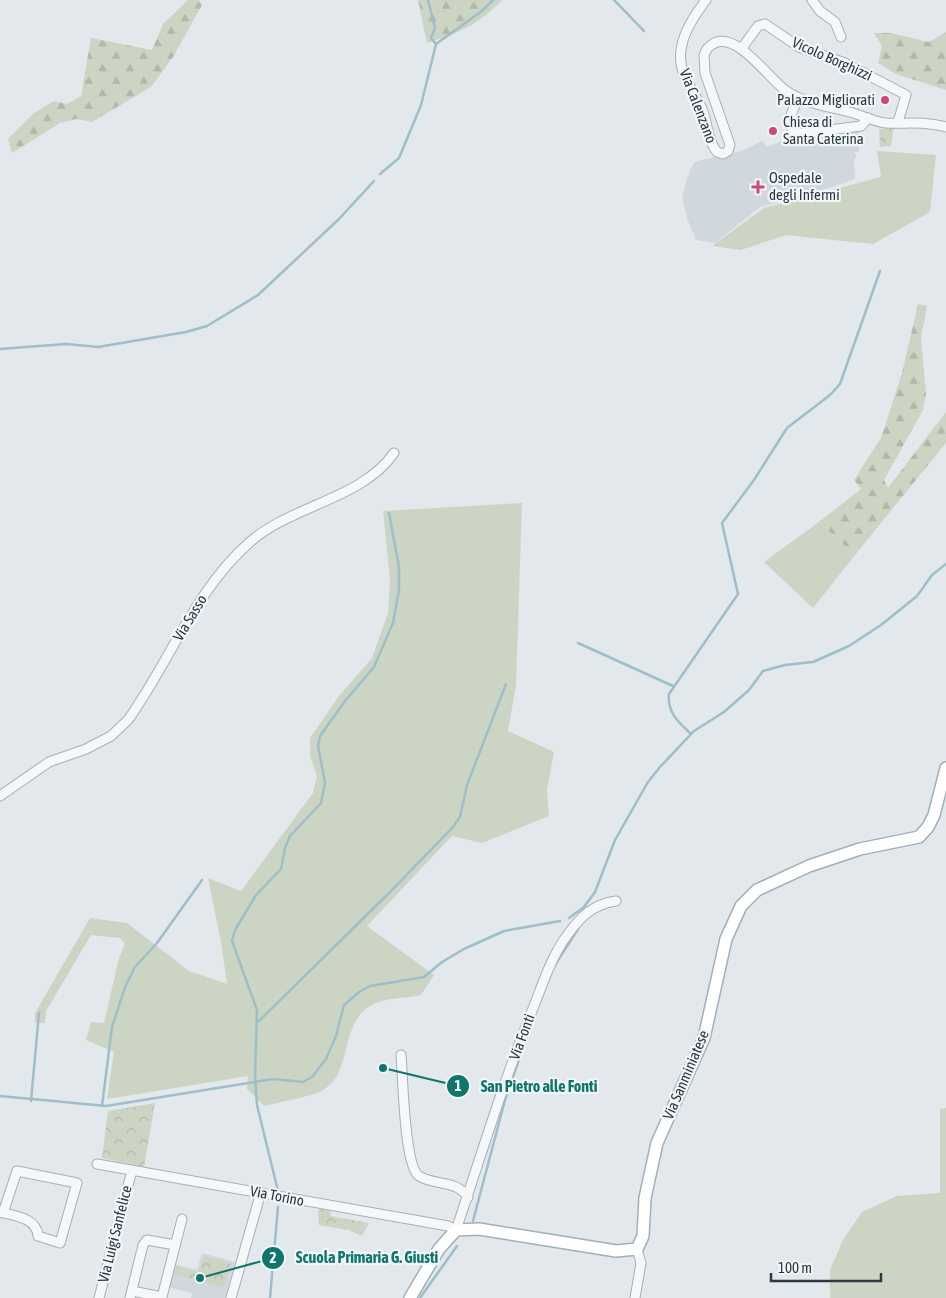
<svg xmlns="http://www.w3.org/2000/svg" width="946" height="1298" font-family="'Asap Condensed',sans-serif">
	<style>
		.built { fill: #d0d7dd }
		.grass { fill: #ccd5c3 }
		.forest { fill: url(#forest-firs) }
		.park { fill: url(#park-crowns) }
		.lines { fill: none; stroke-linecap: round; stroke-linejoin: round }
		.stream { stroke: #9dbecb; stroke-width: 2.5 }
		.minor-casing { stroke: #a7b0b5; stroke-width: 11 }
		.major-casing { stroke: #a1afb7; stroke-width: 14 }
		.minor { stroke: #f5f7f9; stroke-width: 9 }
		.major { stroke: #fff; stroke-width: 11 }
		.poi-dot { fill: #d1477b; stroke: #f2f6f8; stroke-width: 2 }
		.labels { text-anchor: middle; stroke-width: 4.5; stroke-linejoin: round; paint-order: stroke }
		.street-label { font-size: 15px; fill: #2a3943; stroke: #f2f6f8 }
		.poi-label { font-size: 15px; fill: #2a3943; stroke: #f2f6f8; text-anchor: start }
		.leader { fill: none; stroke: #0f766e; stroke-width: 2 }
		.callout-dot { fill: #0f766e; stroke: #f2f6f8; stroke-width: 2 }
		.mark-label { font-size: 15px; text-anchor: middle; font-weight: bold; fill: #fff }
		.callout-label { font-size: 16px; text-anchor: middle; font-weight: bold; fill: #0f766e; stroke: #f2f6f8; stroke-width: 4.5; stroke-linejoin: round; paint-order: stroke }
	</style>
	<defs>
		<pattern id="forest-firs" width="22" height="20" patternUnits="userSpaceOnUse" patternTransform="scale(1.25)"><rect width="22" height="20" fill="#ccd5c3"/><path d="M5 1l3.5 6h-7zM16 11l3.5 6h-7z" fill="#afb8a9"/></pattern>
		<pattern id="park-crowns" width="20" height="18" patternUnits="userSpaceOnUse" patternTransform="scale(1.25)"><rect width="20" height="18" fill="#ccd5c3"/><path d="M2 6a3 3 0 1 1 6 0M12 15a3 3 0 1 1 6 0" fill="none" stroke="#afb8a9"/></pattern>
	</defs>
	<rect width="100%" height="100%" fill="#e2e8eb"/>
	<g class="built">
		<path d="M859,130v22h-4l1,6 -2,1 1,20 -41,14 -54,14 -45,36 -19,-3 -8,-19 -6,-24 4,-16 8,-19 47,-11 21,-10 5,6 22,-9 2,3z"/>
		<path d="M202,1253l33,9 -10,36h-34l1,-5 -24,-6 6,-23 23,6z"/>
	</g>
	<g class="grass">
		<path d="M877,151l59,4 -6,57 -57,32 -87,-9 -45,15 -29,-4 52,-38 117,-31z"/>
		<path d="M522,503l-6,182 -8,46 46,21 -7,38 2,26 -67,27 -30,-7 -85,90 67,49 -13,20c-17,4 -36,2 -51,11 -31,19 -17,67 -47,84 -12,7 -44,12 -59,16l-17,-17 1,-13 -141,23 7,-47 -28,-12 5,-18 13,1 15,-65 6,-14 -5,-6 -29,-3 -45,76 -1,12h-10v-10l55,-95 37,5 62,48 38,13 -6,-42 -13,-64 33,13 72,-98 4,-17 -7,-20v-18l29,-42 33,-38 16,-45 2,-33 -7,-69z"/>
		<path d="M819,522l36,33 -42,53 -49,-46z"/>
		<path d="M946,1108v190h-116v-28l13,-30 19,-28 35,-16 43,-3v-84z"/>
	</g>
	<g class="forest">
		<path d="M188,0h11l3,5 -29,52 -22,30 -59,35 -16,-3 -16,4 -48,30 -4,-14 26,-26 20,-12 13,3 14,-8 10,-58 61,12 11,-26z"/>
		<path d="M418,0h84c-21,23 -45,34 -75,43z"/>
		<path d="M946,32v58l-50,-16 -18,-11 4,-17 -8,-13h17l38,9z"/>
		<path d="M918,304l9,2 -6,31 5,57 -3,16 -39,70 4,8 58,-76v31l-91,112 -36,-33 42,-33 -7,-9 27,-42 21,-65z"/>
	</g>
	<g class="park">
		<path d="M894,127l-3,19 -11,1 -1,-18z"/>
		<path d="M155,1103l-11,64 -42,-9 6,-47z"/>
		<path d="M320,1208l10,2 1,6 38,7 -7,13 -14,-6 -29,-5 -1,-13z"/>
		<path d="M204,1256l27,7 -7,25 -49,-14 2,-8 22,7z"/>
	</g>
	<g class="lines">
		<g class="stream">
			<path d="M614,0l30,31"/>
			<path d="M436,44l46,-33 11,-11"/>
			<path d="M380,174l19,-16 10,-24 12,-29 15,-61 -5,-6 4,-10 -7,-28"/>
			<path d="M0,349l66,-5 32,3 88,-15 21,-6 51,-31 81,-76 35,-38"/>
			<path d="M578,643l95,43"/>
			<path d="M691,734c-13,-12 -24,-22 -22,-40l69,-100 -16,-71 32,-43 33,-52 43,-33 10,-11 40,-113"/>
			<path d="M569,918l15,-11 11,-15 20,-52 33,-58 12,-15 34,-36 30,-19 25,-22 14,-19 22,-6 28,-3 36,-16 32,-21 36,-29 15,-21 14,-11"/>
			<path d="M553,968l25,-39"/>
			<path d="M259,1021l131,-129 63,-65 7,-10 7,-32 39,-101"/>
			<path d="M0,1096l106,10 167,-27 30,3 9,-5 14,-18 10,-23 8,-31 15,-13 11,-6 54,-9 18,-15 22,-13 40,-18 56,-10"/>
			<path d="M31,1101l8,-88"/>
			<path d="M102,1106l10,-79 13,-40 10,-20 22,-24 45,-63"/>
			<path d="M278,1191l-21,-86 -2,-29 2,-66 -25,-69 3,-11 21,-35 25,-26 4,-21 5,-12 31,-33 4,-20 -7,-37 2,-10 25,-35 29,-34 19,-44 6,-33v-23l-10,-54"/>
			<path d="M473,1221l32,-121 22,-64"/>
			<path d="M270,1298l8,-91"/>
			<path d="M420,1298l37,-52"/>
		</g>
		<g class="minor-casing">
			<g id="minor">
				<path d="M706,0c-16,21 -33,48 -22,74 5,12 13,23 18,35 6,14 5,31 15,43l6,2 5,-3 2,-6 -25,-72 -1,-18 3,-6c24,-29 62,32 81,43 18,12 44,15 65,21 10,3 22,9 33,10 21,1 39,-2 60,4"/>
				<path d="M812,0l8,11 15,11 6,15"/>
				<path d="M742,48l16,-22 7,-2 34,23 46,16 61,32 -8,27"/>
				<path d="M798,98l-7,17 1,14 5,5 64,-8 7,-8"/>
				<path d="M0,796l49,-34 37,-13 25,-13 17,-16c42,-59 67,-130 122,-178 42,-37 112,-43 144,-89"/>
				<path d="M401,1055c2,21 3,111 18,121 16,10 36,3 49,21"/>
				<path d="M97,1164l351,62 8,4c25,-74 48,-151 78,-224 9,-23 18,-51 34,-72 13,-18 26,-30 48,-33"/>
				<path d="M0,1212c15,4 37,6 38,24l22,7 17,-60 -60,-12 -14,42"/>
				<path d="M132,1291l30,6 20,-78"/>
				<path d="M99,1298l33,-128"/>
				<path d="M130,1298l13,-53 4,-5 28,5"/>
				<path d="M231,1298l30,-106"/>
				<path d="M635,1298l6,-35 -4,-14"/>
			</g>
		</g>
		<g class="major-casing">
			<path id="major" d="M410,1298l29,-49 17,-19 23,-1 137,22 21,-2 6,-13 2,-38 12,-55 47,-105 22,-99 15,-33 16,-16 52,-24 51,-17 59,-12 9,-10 6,-12 12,-47"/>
		</g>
		<use href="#minor" class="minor"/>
		<use href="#major" class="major"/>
	</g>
	<g class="poi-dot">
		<circle cx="885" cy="100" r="5"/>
		<circle cx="773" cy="131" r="5"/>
		<path d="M755.5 179.5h5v5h5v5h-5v5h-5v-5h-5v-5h5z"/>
	</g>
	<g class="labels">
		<g class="street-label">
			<text transform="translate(832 59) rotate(24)" y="5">Vicolo Borghizzi</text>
			<text transform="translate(698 106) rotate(69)" y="5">Via Calenzano</text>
			<text transform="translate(190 618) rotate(-59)" y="5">Via Sasso</text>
			<text transform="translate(522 1037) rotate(-70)" y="5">Via Fonti</text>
			<text transform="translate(686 1075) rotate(-67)" y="5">Via Sanminiatese</text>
			<text transform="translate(277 1196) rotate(11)" y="5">Via Torino</text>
			<text transform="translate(115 1234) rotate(-76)" y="5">Via Luigi Sanfelice</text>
		</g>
		<g class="poi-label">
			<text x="875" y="105" text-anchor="end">Palazzo Migliorati</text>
			<text x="783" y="127">Chiesa di<tspan x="783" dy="17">Santa Caterina</tspan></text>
			<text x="769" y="183">Ospedale<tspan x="769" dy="17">degli Infermi</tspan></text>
		</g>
	</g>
	<path class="leader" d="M383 1068L458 1086M200 1278L273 1258"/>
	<g class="callout-dot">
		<circle cx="383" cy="1068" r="5"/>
		<circle cx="200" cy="1278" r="5"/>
		<circle cx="458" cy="1086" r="12"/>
		<circle cx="273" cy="1258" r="12"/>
	</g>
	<g class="mark-label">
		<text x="458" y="1091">1</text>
		<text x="273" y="1263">2</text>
	</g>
	<g class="callout-label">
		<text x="539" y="1092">San Pietro alle Fonti</text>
		<text x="367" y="1263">Scuola Primaria G. Giusti</text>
	</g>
	<path d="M771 1273v8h110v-8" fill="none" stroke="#2a3943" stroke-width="2.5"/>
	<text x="778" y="1273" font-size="15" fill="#2a3943" stroke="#f2f6f8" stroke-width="4" paint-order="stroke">100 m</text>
</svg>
